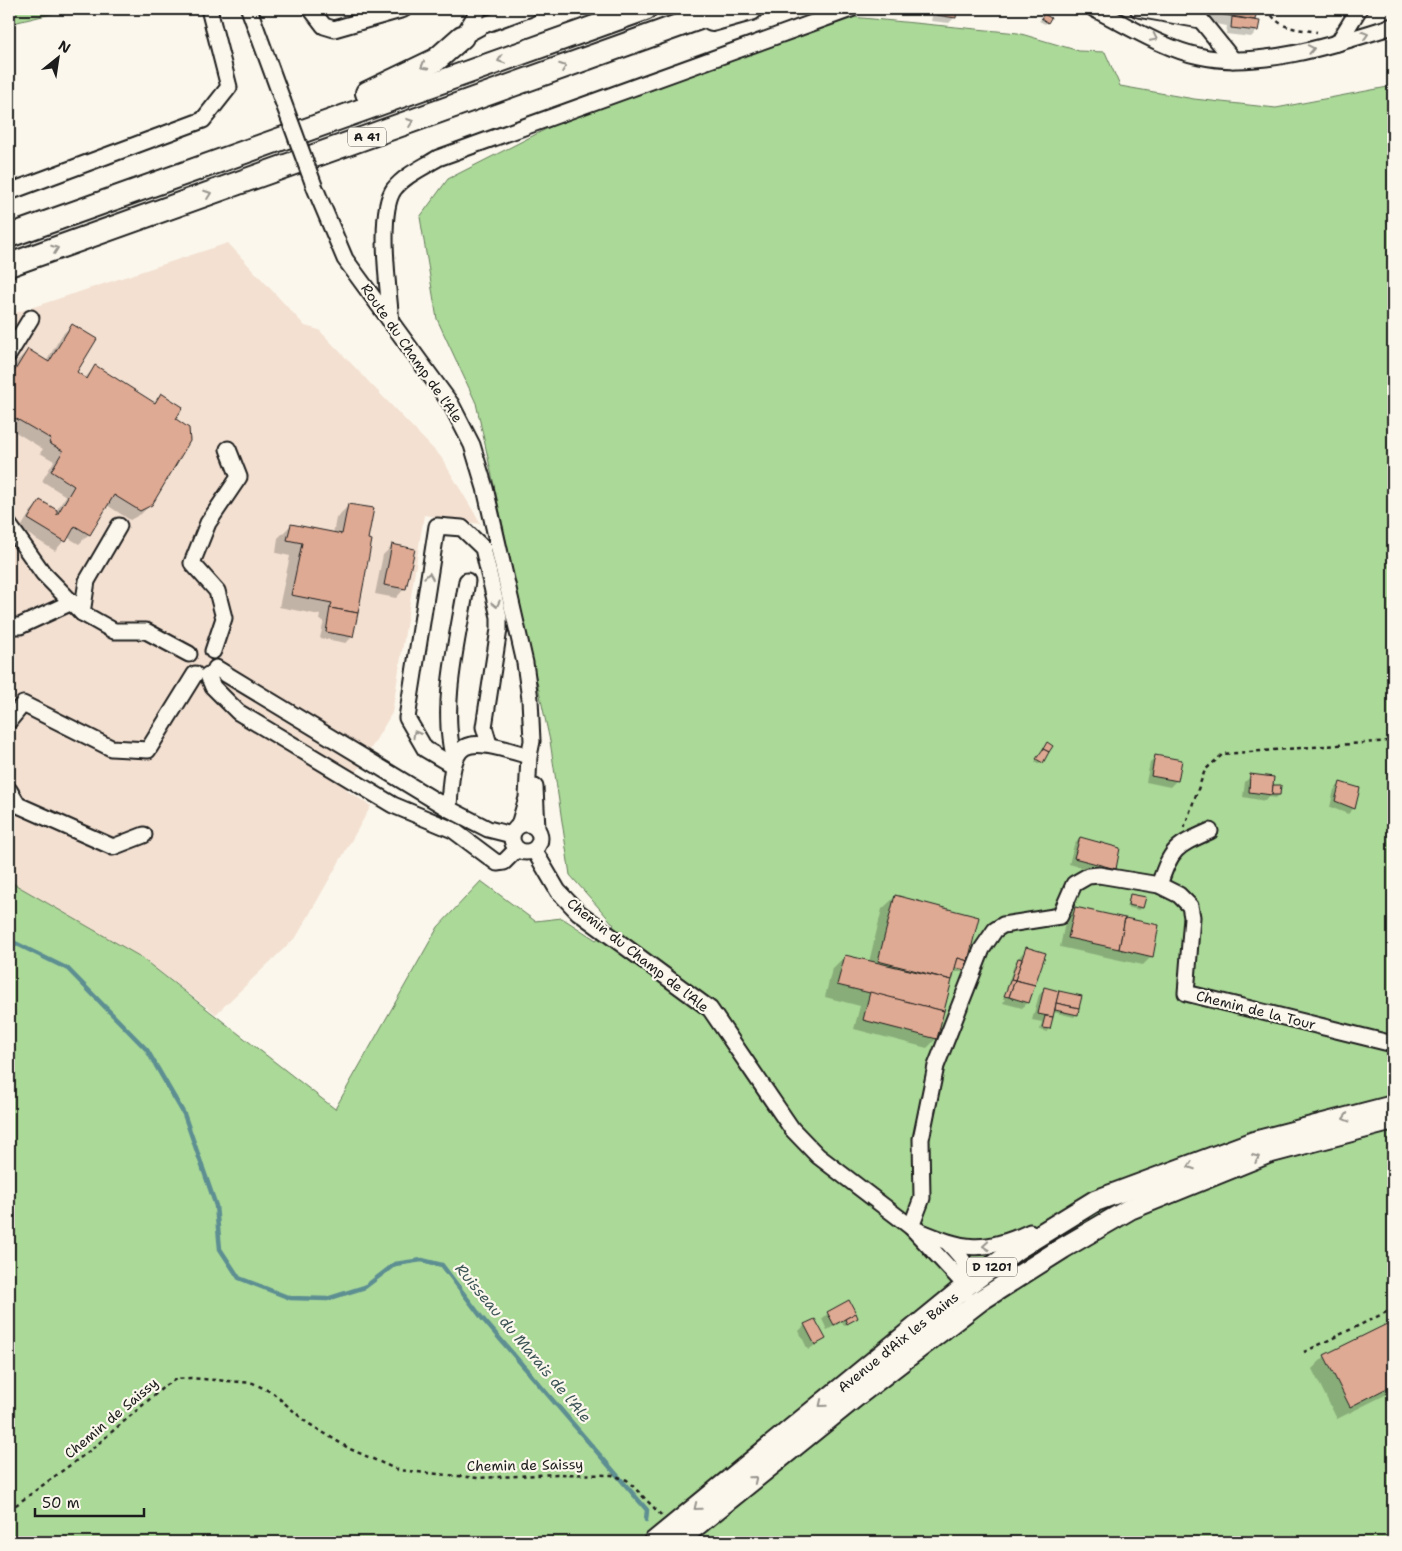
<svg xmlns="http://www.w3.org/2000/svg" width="1402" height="1551" font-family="'Shantell Sans',sans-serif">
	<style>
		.built { fill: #f3e0d1 }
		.green { fill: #abd998; stroke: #647a5a }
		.shadow { fill: #0003 }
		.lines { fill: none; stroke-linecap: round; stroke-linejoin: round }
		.stream { stroke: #5d8f92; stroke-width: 4.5 }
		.building { fill: #dfaa93; stroke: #1c1c1c }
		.minor-casing { stroke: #1c1c1c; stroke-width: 19 }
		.major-casing { stroke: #1c1c1c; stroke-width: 24 }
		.highway-casing { stroke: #1c1c1c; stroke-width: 26 }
		.path { stroke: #1c1c1c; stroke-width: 2.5; stroke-dasharray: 4 4; stroke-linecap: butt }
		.minor { stroke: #fbf7ec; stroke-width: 15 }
		.major { stroke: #fbf7ec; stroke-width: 20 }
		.highway { stroke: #fbf7ec; stroke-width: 22 }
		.minor-bridge-casing { stroke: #1c1c1c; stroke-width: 19; stroke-linecap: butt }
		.minor-bridge { stroke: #fbf7ec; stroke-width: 15 }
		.oneway { stroke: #97948e }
		.labels { text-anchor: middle; stroke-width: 4.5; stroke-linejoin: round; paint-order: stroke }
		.shield { fill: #fbf7ec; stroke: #5f5e5a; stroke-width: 1 }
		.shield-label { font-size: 12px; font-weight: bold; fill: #1c1c1c }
		.street-label { font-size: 14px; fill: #1c1c1c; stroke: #fbf7ec }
		.water-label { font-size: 15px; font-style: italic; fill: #3d5557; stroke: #fbf7ec }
	</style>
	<rect width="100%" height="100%" fill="#fbf7ec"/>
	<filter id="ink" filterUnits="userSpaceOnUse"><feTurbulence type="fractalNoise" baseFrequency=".02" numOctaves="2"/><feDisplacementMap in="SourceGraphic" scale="10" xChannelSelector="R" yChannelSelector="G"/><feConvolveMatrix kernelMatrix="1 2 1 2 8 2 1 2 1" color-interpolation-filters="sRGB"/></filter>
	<g filter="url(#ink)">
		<path class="built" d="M228,243l77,83 14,4 122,127 40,67 -57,-9 -32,198 -46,77 25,16 -74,130 -81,78 -77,-58 -130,-75v-566z"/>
		<g class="green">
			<path d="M9,9h63l-63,15z"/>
			<path d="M852,17l166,16 61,18 26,1 15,34 74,13 82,9 117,-22v1456h-1384v-661l130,75 196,153 103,-182 43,-46 54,40 27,-3 34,22 18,-15 -44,-50 -20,-134 -74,-338 -39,-84 -17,-102 28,-38 110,-56z"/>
		</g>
		<g class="shadow">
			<path d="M934,9h22l-1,8 -6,6 -18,-2z"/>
			<path d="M1188,9h67l-3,12 5,10 -6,6 -25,-3 1,-8 -40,-7z"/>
			<path d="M1042,18l5,4 -2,2 -6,-3z"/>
			<path d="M72,325l3,47 10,6 10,-11 58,36 8,-8 13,25 -23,84 -10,10 -11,6 -23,-15 -18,29 -10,10 -12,-7 -12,14 -35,-22 11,-18 9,-9 16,9 10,-15 -24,-15 12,-20 -14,-8 3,-4 -34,-21v-52l9,-16 10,-10 18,12 16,-27z"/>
			<path d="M349,505l3,132 -6,6 -26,-5 4,-17 -5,-1 1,-5 -41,-8 11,-51 -14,-3 2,-15 13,-13 42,9 3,-16z"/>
			<path d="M392,546l13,42 -9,10 -21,-4 8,-39z"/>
			<path d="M1045,746l-3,16 -3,2 -4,-2z"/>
			<path d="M1156,757l20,24 -6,6 -24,-5 4,-19z"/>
			<path d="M1251,776l20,12 8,7 -3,3 -8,-1 -3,4 -22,-4 2,-15z"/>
			<path d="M1340,784l14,24 -6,6 -18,-7 4,-17z"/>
			<path d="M1080,838l35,31 -6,6 -40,-11 5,-19z"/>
			<path d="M1130,895l12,13 -3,2 -13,-3z"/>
			<path d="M895,897l70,73 -3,2h-9l-17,67 -9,9 -73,-19 6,-23 -35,-9 7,-28 13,-13 24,6 13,-53z"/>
			<path d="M1076,909l76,47 -9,9 -83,-18 6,-29z"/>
			<path d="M1026,949l2,53 -6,6 -19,-5 2,-4h-2l12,-37z"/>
			<path d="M1045,989l32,25 -3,3 -21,-5 -6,20 -7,-2 2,-8 -10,-2 7,-25z"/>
			<path d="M828,1313l28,5 -12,8 -2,-4 -15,8 -5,-11z"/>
			<path d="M1393,1323v68l-56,28 -25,-50 13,-13z"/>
			<path d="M805,1325l19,14 -16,11 -9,-19z"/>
		</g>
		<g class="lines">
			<path class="stream" d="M9,940l59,29 79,81 37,64 32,92 4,43 19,29 51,20 37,1 38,-12 30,-23 27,-4 20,5 40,53 165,192 -1,10"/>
		</g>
		<g class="building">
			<path d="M937,9h20l-1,9 -20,-3z"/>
			<path d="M1257,9l-2,11 -60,-10 1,-1z"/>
			<path d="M1044,14l7,4 -3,5 -7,-5z"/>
			<path d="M1232,17l28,4 -2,10 -27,-3z"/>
			<path d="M72,324l25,15 -20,33 10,7 8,-14 60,38 6,-10 22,14 -7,12 13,9 1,13 -38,64 -12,6 -26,-16 -24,40 -15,-9 -9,16 -38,-23 12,-19 17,10v5l17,-29 -23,-15 12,-20 -14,-8 2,-4 -36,-21 -6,9v-47l19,-31 21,13z"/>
			<path d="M348,504l26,4 -6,31 4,1 -14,73 -28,-5 2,-5 -41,-8 11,-52 -15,-3 4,-16 51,10z"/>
			<path d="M392,544l23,5 -9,40 -22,-4z"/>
			<path d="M330,608l28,5 -5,24 -27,-5z"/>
			<path d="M1047,742l6,4 -4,6 -6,-3z"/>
			<path d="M1043,749l6,3 -6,11 -7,-4z"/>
			<path d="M1155,755l27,5 -4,21 -27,-5z"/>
			<path d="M1250,774l24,3 -2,18 -23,-3z"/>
			<path d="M1340,782l20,6 -5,21 -20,-8z"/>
			<path d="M1273,785h8l-1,10h-8z"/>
			<path d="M1080,837l40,11 -4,21 -42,-11z"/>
			<path d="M1130,894l16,3 -3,11 -15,-3z"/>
			<path d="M895,895l84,22 -11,44 -10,-3 -6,22 -74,-19z"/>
			<path d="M1075,907l50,11 -6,31 -51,-11z"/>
			<path d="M1125,918l34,7 -6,32 -34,-8z"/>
			<path d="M1026,947l20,6 -11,32 -20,-5z"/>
			<path d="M845,955l107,25 -8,31 -107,-26z"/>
			<path d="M958,958l10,3 -2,9 -11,-2z"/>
			<path d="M1018,958l4,1 -7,21 -4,-1z"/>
			<path d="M1011,979l4,1 -6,17 -5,-1z"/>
			<path d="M1015,980l20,5 -6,18 -20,-6z"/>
			<path d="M1044,987l15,4 -6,26 -15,-3z"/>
			<path d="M1059,991l23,5 -3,12 -23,-5z"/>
			<path d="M870,992l74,19 -7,28 -74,-19z"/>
			<path d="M1056,1003l23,5 -1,7 -23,-5z"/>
			<path d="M1045,1016l8,1 -3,12 -8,-1z"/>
			<path d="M849,1300l7,13 -22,12 -7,-13z"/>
			<path d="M856,1313l2,5 -11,6 -2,-5z"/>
			<path d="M815,1319l11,20 -11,6 -11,-21z"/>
			<path d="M1393,1321v64l-43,22 -26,-52z"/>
		</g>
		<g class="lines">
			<g class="minor-casing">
				<g id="minor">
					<path d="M249,9l33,90"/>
					<path d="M311,9l13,17 10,3 70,-20"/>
					<path d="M1094,9c33,16 68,39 105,47 59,14 137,-12 194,-30"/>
					<path d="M1138,9l62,11"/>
					<path d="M1192,9l41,51"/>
					<path d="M463,36l16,-27"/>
					<path d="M462,37l22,-12 44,-16"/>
					<path d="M1338,43l21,-34"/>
					<path d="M315,188l30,71 106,145 21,41 13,43 40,175 5,36 2,42 -3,15 -2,42 -8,27"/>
					<path d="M9,192l194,-72 26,-33 -20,-78"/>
					<path d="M391,323c-2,-30 -14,-111 3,-134 11,-14 30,-22 44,-31l413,-149"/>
					<path d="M9,354l22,-36"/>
					<path d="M9,525l34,48 39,40 32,18h32l43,23"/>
					<path d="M82,613l5,-32 32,-55"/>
					<path d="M9,626h11l52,-24"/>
					<path d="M213,651l11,-33 -7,-27 -25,-28 16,-40 31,-46 -11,-28"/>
					<path d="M216,668l233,141 39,20 24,6"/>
					<path d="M208,675l5,12 25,25 155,93 60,25 44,33 7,-1 13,-13"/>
					<path d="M9,721l14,-17 88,44 37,2 47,-76"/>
					<path d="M454,759c-15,-54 5,-124 13,-178"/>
					<path d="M452,765l-27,-16 -18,-31 30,-192 25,2 21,20 16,69v12l-15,98 5,17"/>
					<path d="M535,787l2,42"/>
					<path d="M9,790l9,15 95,42 31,-12"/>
					<path d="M449,809c3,-74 12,-73 80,-53"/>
					<circle cx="526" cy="838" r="14"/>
					<path d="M534,850l24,41 20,21 132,97 82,120 26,27 93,71 55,59"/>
					<path d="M1159,885c13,-37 15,-38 51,-54"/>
					<path d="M911,1227l11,-29 -1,-59 15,-73 46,-117 13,-19 8,-5 57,-9 14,-32 14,-8 11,-1 60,10 20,10 11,11 2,11 -6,76 207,51"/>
					<path d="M917,1230c47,20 66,24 113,2"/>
					<path d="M948,1243c18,18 22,24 17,50"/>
				</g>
			</g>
			<g class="major-casing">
				<g id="major">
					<path d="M677,1541l182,-147 122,-94 82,-52 67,-39 138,-56 125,-33"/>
					<path d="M654,1542l312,-256 51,-37 78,-48 159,-59 139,-36"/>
				</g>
			</g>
			<g class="highway-casing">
				<g id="highway">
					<path d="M712,20l39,-11"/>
					<path d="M367,93l69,-33 26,-23"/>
					<path d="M9,236l636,-227"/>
					<path d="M9,265l716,-256"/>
				</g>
			</g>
			<g class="path">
				<path d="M1267,9c13,21 27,19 50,23"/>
				<path d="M1184,828l21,-58 18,-16 166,-13 4,-5"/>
				<path d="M1304,1352l89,-43"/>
				<path d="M9,1510l83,-61 74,-64 10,-6 14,-1 63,5 20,10 33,29 44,27 48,21 80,8 79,-4 55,1 15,5 35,36"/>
			</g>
			<use href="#minor" class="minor"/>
			<use href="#major" class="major"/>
			<use href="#highway" class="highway"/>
			<g class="minor-bridge-casing">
				<path id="minor-bridge" d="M282,99l33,89"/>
			</g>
			<use href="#minor-bridge" class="minor-bridge"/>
		</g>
		<defs><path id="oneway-chevron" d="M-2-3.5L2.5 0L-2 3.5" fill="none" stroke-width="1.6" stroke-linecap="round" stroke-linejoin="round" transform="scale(1.25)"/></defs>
		<g class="oneway">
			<use href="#oneway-chevron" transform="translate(1365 35) rotate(-17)"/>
			<use href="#oneway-chevron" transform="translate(1154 38) rotate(26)"/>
			<use href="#oneway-chevron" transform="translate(1311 49) rotate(-11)"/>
			<use href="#oneway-chevron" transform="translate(501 60) rotate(160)"/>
			<use href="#oneway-chevron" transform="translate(424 66) rotate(151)"/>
			<use href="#oneway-chevron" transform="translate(563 67) rotate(-20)"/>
			<use href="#oneway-chevron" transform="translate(410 122) rotate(-20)"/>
			<use href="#oneway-chevron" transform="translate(208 194) rotate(-20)"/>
			<use href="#oneway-chevron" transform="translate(55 249) rotate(-20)"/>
			<use href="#oneway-chevron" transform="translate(429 576) rotate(-81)"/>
			<use href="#oneway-chevron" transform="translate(496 604) rotate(77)"/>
			<use href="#oneway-chevron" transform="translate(416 734) rotate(-120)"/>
			<use href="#oneway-chevron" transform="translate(1346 1118) rotate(165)"/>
			<use href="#oneway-chevron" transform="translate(1256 1158) rotate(-22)"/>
			<use href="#oneway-chevron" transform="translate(1191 1166) rotate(160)"/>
			<use href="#oneway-chevron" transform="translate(986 1246) rotate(175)"/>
			<use href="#oneway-chevron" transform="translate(822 1404) rotate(141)"/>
			<use href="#oneway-chevron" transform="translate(754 1479) rotate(-39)"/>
			<use href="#oneway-chevron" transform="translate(697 1507) rotate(141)"/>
		</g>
	</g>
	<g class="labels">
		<g class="shield">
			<rect x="348" y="127.5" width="38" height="19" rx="4"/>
			<rect x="967" y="1257.5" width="50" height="19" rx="4"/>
		</g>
		<g class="shield-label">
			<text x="367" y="141">A 41</text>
			<text x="992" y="1271">D 1201</text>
		</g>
		<g class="street-label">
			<text transform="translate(412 353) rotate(55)" y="5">Route du Champ de l'Ale</text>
			<text transform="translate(638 955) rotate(38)" y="5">Chemin du Champ de l'Ale</text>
			<text transform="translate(1256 1010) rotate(14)" y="5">Chemin de la Tour</text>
			<text transform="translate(898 1342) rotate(-39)" y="5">Avenue d'Aix les Bains</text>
			<text transform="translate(111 1418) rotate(-40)" y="5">Chemin de Saissy</text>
			<text transform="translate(525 1465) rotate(-1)" y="5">Chemin de Saissy</text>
		</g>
		<g class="water-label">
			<text transform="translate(523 1343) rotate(50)" y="5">Ruisseau du Marais de l'Ale</text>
		</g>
	</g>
	<rect width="1402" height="1551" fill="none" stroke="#fbf7ec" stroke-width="30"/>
	<rect x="15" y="15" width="1372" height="1521" fill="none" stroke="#1c1c1c" stroke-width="2" filter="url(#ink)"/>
	<g transform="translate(58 58) rotate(30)" stroke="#fbf7ec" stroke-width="4" paint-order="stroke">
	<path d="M0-4L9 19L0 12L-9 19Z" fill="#1c1c1c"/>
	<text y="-8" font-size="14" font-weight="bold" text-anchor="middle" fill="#1c1c1c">N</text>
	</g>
	<path d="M35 1508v8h109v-8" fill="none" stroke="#1c1c1c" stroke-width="2.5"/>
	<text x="42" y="1508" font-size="15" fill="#1c1c1c" stroke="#fbf7ec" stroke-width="4" paint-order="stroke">50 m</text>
</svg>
